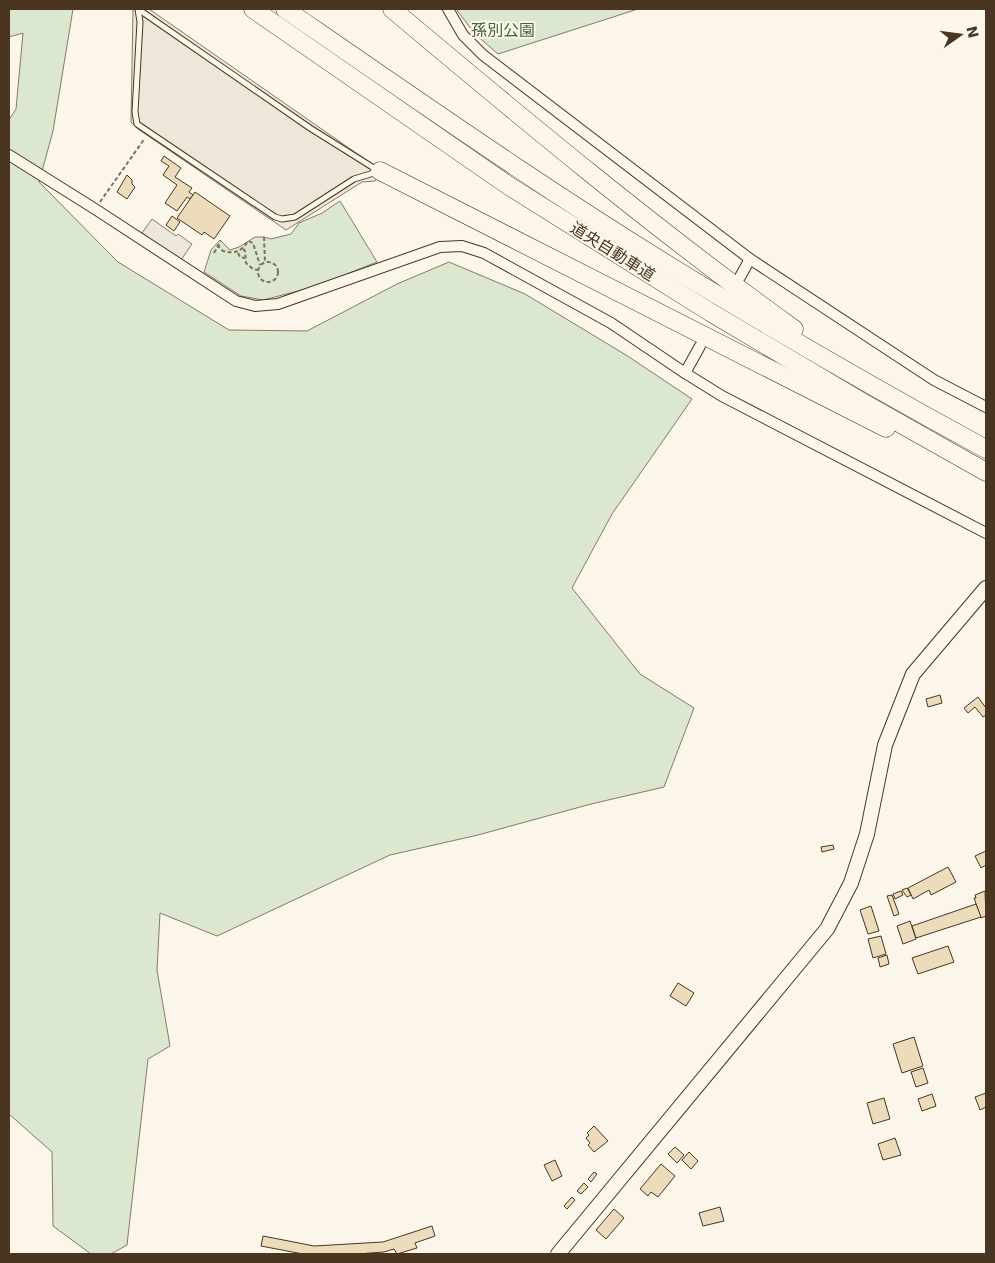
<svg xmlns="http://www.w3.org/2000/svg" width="995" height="1263" font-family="'DejaVu Sans','Noto Sans JP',sans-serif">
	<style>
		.green { fill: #dce7d0; stroke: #887966 }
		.parking { fill: #ede7d9; stroke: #887966 }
		.building { fill: #ecdcbc; stroke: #4a3520 }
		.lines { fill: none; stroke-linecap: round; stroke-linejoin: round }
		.lane-casing { stroke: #4a3520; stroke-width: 7 }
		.street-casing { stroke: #4a3520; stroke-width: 12 }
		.secondary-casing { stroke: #4a3520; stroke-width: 16 }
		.highway-casing { stroke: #4a3520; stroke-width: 19 }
		.path { stroke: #7f6f5c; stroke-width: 2; stroke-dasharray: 4 2.5; stroke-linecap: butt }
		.lane { stroke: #fbf6e9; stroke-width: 5 }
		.street { stroke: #fbf6e9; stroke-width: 10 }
		.secondary { stroke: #fbf6e9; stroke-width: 14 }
		.highway { stroke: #fbf6e9; stroke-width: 18 }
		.labels { text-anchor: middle; stroke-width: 4; stroke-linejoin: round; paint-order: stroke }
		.park-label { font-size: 16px; fill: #436837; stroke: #fbf6e9 }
		.street-label { font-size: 16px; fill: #4a3520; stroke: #fbf6e9 }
	</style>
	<rect width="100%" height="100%" fill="#fbf6e9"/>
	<g class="green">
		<path d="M9,9h64l-20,122 -14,51 79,80 111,68 78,1 90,-47 52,-22 76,32 101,61 66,44 -80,115 -40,74 68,86 54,34 -30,79 -73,17 -113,31 -88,20 -173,81 -57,-23 -3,57 13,76 -22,13 -21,186 -16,9h-20l-38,-28 -1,-74 -43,-38v-994l7,-11 7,-76 -14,4z"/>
		<path d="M456,9h182l-140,45 -23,-20z"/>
		<path d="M340,201l37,61 -63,25 -51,13 -22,-4 -37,-24 7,-22 9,-10 10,10 9,-3 16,-10h9l7,2 20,-5 8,-11 23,-10z"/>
	</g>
	<g class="parking">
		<path d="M133,9h16l233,162 -7,10 -13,1 -76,48 -148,-101 -7,-7z"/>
		<path d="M152,219l24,17 2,-2 14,10 -11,16 -39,-27z"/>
	</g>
	<g class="building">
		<path d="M164,156l17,12 -6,9 17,11 -3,4 4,3 -3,4 -3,-2 -10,14 -12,-8 12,-18 -14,-10 6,-9 -8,-5z"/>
		<path d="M127,175l5,5v4l3,3 -8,12 -10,-7z"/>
		<path d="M195,192l35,24 -16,23 -10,-7 -2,3 -25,-17z"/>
		<path d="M172,216l8,6 -6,9 -8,-6z"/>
		<path d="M940,695l2,8 -14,4 -2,-8z"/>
		<path d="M978,697l8,11v7l-3,2 -8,-10 -7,6 -4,-5z"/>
		<path d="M833,845l1,4 -12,3 -1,-5z"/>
		<path d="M986,851v14l-5,3 -6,-12z"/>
		<path d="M948,867l8,15 -25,13 -2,-5 -16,9 -5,-11z"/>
		<path d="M907,888l4,7 -4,2 -5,-7z"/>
		<path d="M901,891l2,4 -8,4 -2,-5z"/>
		<path d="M985,891l1,25 -5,2 -7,-20h2l-1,-3z"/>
		<path d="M892,895l7,19 -5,2 -7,-20z"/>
		<path d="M976,904l5,13 -65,21 -4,-12z"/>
		<path d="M871,906l8,25 -11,3 -8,-24z"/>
		<path d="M910,921l6,18 -13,5 -6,-18z"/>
		<path d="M881,936l5,18 -13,4 -5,-19z"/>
		<path d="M948,946l6,16 -36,12 -6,-16z"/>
		<path d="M887,955l2,9 -9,3 -2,-9z"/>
		<path d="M678,983l16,10 -8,13 -16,-10z"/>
		<path d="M914,1037l9,29 -21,7 -9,-29z"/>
		<path d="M923,1068l5,15 -12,4 -5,-15z"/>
		<path d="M986,1093v14l-6,3 -5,-13z"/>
		<path d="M932,1094l4,12 -14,5 -4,-12z"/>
		<path d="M884,1098l6,21 -17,5 -6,-21z"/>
		<path d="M594,1126l14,15 -14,11 -6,-7 2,-2 -4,-5 3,-3 -2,-2z"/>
		<path d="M895,1138l6,17 -18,5 -5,-16z"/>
		<path d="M675,1147l9,8 -7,8 -9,-9z"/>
		<path d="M689,1152l9,9 -7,8 -9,-9z"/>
		<path d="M555,1160l7,16 -10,5 -8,-16z"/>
		<path d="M661,1164l14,12 -17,21 -7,-5 -3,4 -8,-7z"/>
		<path d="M594,1172l3,2 -6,8 -3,-3z"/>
		<path d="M584,1183l4,4 -7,7 -4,-3z"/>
		<path d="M572,1197l3,3 -8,9 -3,-3z"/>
		<path d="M720,1207l4,14 -21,5 -4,-13z"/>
		<path d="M614,1209l10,9 -18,21 -10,-9z"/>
		<path d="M432,1226l3,10 -20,7 2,5 -20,6 -3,-5 -10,3 -27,2h-54l-42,-8 2,-10 51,10 69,-4z"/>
	</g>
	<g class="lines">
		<g class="lane-casing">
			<g id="lane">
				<path d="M138,9l2,13 -5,90 2,12 138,93 7,2 13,-2 59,-38 23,-7"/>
				<path d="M138,9l172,119 67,42"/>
			</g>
		</g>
		<g class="street-casing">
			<g id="street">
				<path d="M448,9l15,26 20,20 267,204 184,121 52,27"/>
				<path d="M9,155l86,54 141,92 19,5 23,-2 162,-57 22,-1 22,7 127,70 74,50 37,23 264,137"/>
				<path d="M740,277l10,-18"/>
				<path d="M685,373l15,-27"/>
			</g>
		</g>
		<g class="secondary-casing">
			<path id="secondary" d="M558,1254l269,-325 24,-46 16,-49 18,-89 28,-71 73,-86"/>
		</g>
		<g class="highway-casing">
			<g id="highway">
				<path d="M253,9l256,177 201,126 152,90 124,70"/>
				<path d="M285,9c142,98 285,198 434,287 88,53 177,104 267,153"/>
				<path d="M392,9c131,110 263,220 402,320"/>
				<path d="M380,171l506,257"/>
			</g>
		</g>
		<g class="path">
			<path d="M100,202l45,-64"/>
			<path d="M264,237l1,25"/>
			<path d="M217,245l6,6c12,3 18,1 25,-10l5,2 7,22"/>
			<path d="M243,249l2,2 1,12 7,6 5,1"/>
			<path d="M214,253l7,-12"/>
			<path d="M238,253l2,4 5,1"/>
			<circle cx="268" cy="272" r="10"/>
		</g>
		<use href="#lane" class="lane"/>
		<use href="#street" class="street"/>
		<use href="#secondary" class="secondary"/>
		<use href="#highway" class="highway"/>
	</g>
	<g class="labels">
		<g class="park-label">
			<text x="503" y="36">孫別公園</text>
		</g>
		<g class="street-label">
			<text transform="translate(613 251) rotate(32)" y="6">道央自動車道</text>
		</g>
	</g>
	<rect width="995" height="1263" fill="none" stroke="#4a3520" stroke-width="20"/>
	<g transform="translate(960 35) rotate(76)" stroke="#fbf6e9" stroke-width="4" paint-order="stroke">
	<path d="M0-4L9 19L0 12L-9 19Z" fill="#4a3520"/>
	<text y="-8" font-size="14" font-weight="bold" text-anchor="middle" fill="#4a3520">N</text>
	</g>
</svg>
